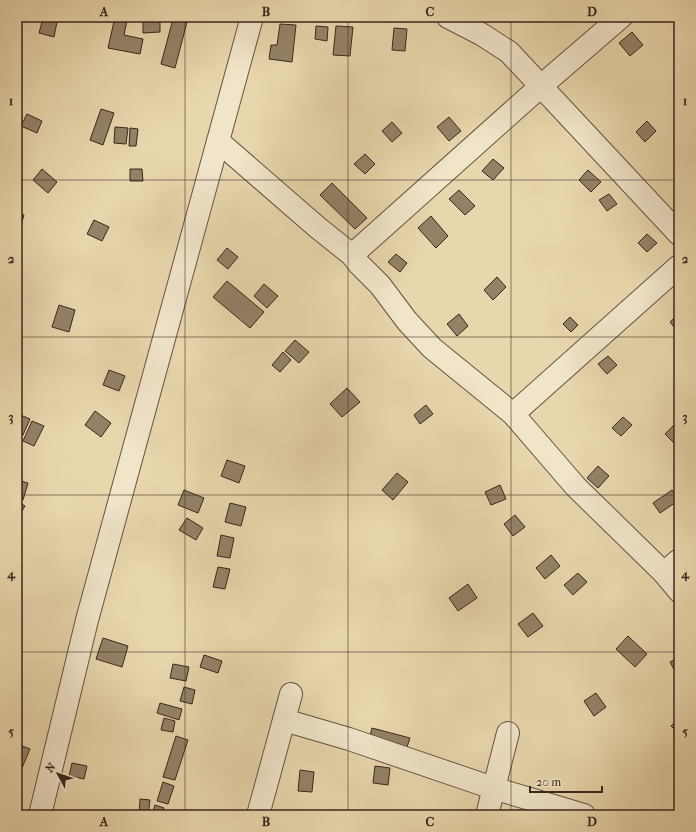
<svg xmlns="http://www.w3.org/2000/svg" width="696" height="832" font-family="'IM FELL French Canon',serif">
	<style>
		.building { fill: #948267; stroke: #3a261d }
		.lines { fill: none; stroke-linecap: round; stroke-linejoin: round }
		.minor-casing { stroke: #665241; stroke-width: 24 }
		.path { stroke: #3a261d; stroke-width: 2.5; stroke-dasharray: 3 2; stroke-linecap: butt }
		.minor { stroke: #f0e4c9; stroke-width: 22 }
		.grid { fill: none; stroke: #3a261d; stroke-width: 1; stroke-opacity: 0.55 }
		.neatline { fill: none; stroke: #3a261d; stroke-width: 1.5 }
		.grid-label { font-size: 13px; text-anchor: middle; font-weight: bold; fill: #3a261d }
	</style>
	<rect width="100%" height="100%" fill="#e8d6ac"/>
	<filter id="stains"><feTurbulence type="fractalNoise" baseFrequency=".005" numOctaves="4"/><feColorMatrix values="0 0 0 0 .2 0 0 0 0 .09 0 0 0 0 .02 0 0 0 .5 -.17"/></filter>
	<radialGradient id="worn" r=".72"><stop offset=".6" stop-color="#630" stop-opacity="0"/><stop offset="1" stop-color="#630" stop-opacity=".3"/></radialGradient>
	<g class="building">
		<path d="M115,17l12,3 -3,15 19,4 -3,15 -32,-6z"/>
		<path d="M43,18l14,4 -3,15 -15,-4z"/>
		<path d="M143,18h17v14l-17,1z"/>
		<path d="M173,19l14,3 -12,46 -14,-4z"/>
		<path d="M280,24l16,1 -4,37 -23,-3 2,-14h6z"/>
		<path d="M316,26l12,1 -1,14 -12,-2z"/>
		<path d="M336,26l17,1 -3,29 -17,-1z"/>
		<path d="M394,28l13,1 -2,22 -13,-1z"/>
		<path d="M632,32l11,13 -13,11 -11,-13z"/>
		<path d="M101,109l13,4 -11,32 -13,-5z"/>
		<path d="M27,114l15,7 -5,12 -16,-7z"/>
		<path d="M449,117l12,14 -12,10 -12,-14z"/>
		<path d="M647,121l9,10 -11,11 -9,-10z"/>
		<path d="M392,122l10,11 -10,9 -10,-11z"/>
		<path d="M115,127l13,1 -2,16 -12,-1z"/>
		<path d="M130,128l8,1 -2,17h-7z"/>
		<path d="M365,154l10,10 -10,10 -11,-10z"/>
		<path d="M493,159l11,9 -11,12 -11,-9z"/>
		<path d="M42,169l15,13 -9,11 -15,-13z"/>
		<path d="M130,169h12l1,12h-13z"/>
		<path d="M588,170l13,12 -10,10 -12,-12z"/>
		<path d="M332,183l35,35 -12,11 -35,-34z"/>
		<path d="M459,190l16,16 -10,9 -16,-16z"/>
		<path d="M609,194l8,10 -10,7 -8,-11z"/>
		<path d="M17,212l7,3 -4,13 -3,-1z"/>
		<path d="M431,216l17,20 -12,12 -18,-20z"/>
		<path d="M94,220l15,7 -7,14 -15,-7z"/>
		<path d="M647,234l10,9 -10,9 -9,-9z"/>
		<path d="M227,248l11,9 -10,12 -11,-9z"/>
		<path d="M396,254l11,9 -7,9 -12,-10z"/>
		<path d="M497,277l9,10 -13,13 -9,-10z"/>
		<path d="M227,281l37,31 -14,16 -37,-31z"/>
		<path d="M264,284l14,12 -11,12 -13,-12z"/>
		<path d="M59,305l16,5 -6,22 -17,-5z"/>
		<path d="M459,314l9,12 -11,10 -10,-12z"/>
		<path d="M679,314v19l-9,-11z"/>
		<path d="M570,317l8,8 -7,7 -8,-8z"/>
		<path d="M295,340l14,12 -10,11 -14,-12z"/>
		<path d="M283,352l8,8 -11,12 -8,-7z"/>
		<path d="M608,356l9,9 -10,9 -9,-10z"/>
		<path d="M109,370l16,6 -6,15 -16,-6z"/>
		<path d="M347,388l13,14 -18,15 -12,-13z"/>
		<path d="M426,405l7,9 -13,10 -6,-9z"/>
		<path d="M95,411l16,12 -10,14 -16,-12z"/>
		<path d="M18,414l12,5 -7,16 -6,-2z"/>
		<path d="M623,417l9,8 -11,11 -9,-8z"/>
		<path d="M32,421l12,5 -10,20 -11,-5z"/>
		<path d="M676,423l3,2v13l-5,5 -9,-9z"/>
		<path d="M227,460l18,6 -6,17 -18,-7z"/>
		<path d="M598,466l11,10 -11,12 -11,-10z"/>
		<path d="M397,473l11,9 -15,18 -11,-10z"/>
		<path d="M17,480l11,3 -5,17 -6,-2z"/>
		<path d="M500,485l6,14 -15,6 -6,-13z"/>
		<path d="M184,490l20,8 -6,15 -20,-8z"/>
		<path d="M672,490l7,10 -19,13 -7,-10z"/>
		<path d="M17,501l8,5 -8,13z"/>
		<path d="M230,503l16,4 -5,19 -16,-4z"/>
		<path d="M515,515l10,12 -12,9 -9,-12z"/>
		<path d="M187,518l16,10 -7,12 -17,-10z"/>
		<path d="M221,535l13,3 -4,20 -13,-2z"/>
		<path d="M551,555l9,11 -15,13 -9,-11z"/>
		<path d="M218,567l12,2 -5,20 -12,-2z"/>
		<path d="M578,573l9,9 -14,13 -9,-10z"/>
		<path d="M468,584l9,14 -19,13 -9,-13z"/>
		<path d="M533,613l10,13 -15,11 -10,-13z"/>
		<path d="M628,636l19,18 -12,13 -19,-18z"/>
		<path d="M103,638l25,8 -6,21 -26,-8z"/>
		<path d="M204,655l18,6 -4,12 -18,-6z"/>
		<path d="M679,657v20h-1l-8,-15z"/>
		<path d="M173,664l16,3 -3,14 -16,-3z"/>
		<path d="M184,687l11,3 -3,14 -12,-3z"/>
		<path d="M596,693l10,14 -12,9 -10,-15z"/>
		<path d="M160,703l22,6 -3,11 -22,-7z"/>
		<path d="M164,718l11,3 -2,11 -12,-2z"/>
		<path d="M679,719v15l-8,-8z"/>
		<path d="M372,728l38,10 -4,12 -37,-10z"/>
		<path d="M176,736l12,4 -13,40 -12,-3z"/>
		<path d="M17,744l13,5 -8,19 -5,-2z"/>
		<path d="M72,763l15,3 -3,13 -15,-3z"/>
		<path d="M375,766l15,2 -2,17 -15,-2z"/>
		<path d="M300,770l14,2 -2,20 -14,-1z"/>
		<path d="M163,782l11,4 -6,18 -11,-3z"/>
		<path d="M140,799l10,1 -2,15h-9z"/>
		<path d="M155,805l9,3 -2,7h-10z"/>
		<path d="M210,812l20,2v1h-20z"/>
	</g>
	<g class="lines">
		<g class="minor-casing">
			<g id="minor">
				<path d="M448,17l33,17 28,18 170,182"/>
				<path d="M218,141l99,86 35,28 7,9 21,21 27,36 25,27 81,66 63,73 88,86 15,18"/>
				<path d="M352,255l189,-169 80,-69"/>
				<path d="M513,414l166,-148"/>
				<path d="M664,573l15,-13"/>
				<path d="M284,720l65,19 144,49 91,27"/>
				<path d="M40,815l47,-195 165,-603"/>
				<path d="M258,815l33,-121"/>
				<path d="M487,815l21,-82"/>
			</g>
		</g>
		<path class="path" d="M17,22l1,-5"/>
		<use href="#minor" class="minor"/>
	</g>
	<path class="grid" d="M185,17v798M348,17v798M511,17v798M17,180h662M17,337h662M17,495h662M17,652h662"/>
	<rect width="696" height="832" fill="none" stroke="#e8d6ac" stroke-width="44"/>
	<g transform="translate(58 774) rotate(310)" stroke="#f0e4c9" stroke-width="3" paint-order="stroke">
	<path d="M0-3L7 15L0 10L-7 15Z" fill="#3a261d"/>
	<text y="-6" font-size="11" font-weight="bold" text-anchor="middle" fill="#3a261d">N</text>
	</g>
	<path d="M530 786v6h72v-6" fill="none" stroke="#3a261d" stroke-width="2"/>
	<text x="536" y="786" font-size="12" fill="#3a261d" stroke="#f0e4c9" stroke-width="3" paint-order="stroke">20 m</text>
	<rect x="22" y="22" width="652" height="788" class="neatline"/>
	<g class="grid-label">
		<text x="104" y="16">A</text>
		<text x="266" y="16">B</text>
		<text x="430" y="16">C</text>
		<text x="592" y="16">D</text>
		<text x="11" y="105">1</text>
		<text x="685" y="105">1</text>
		<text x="11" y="263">2</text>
		<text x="685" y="263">2</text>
		<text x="11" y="421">3</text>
		<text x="685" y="421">3</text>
		<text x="11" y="578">4</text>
		<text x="685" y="578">4</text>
		<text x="11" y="736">5</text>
		<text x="685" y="736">5</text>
		<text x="104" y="826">A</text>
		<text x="266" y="826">B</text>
		<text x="430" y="826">C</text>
		<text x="592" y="826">D</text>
	</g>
	<rect width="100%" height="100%" filter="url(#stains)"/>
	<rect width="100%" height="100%" fill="url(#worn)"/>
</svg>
